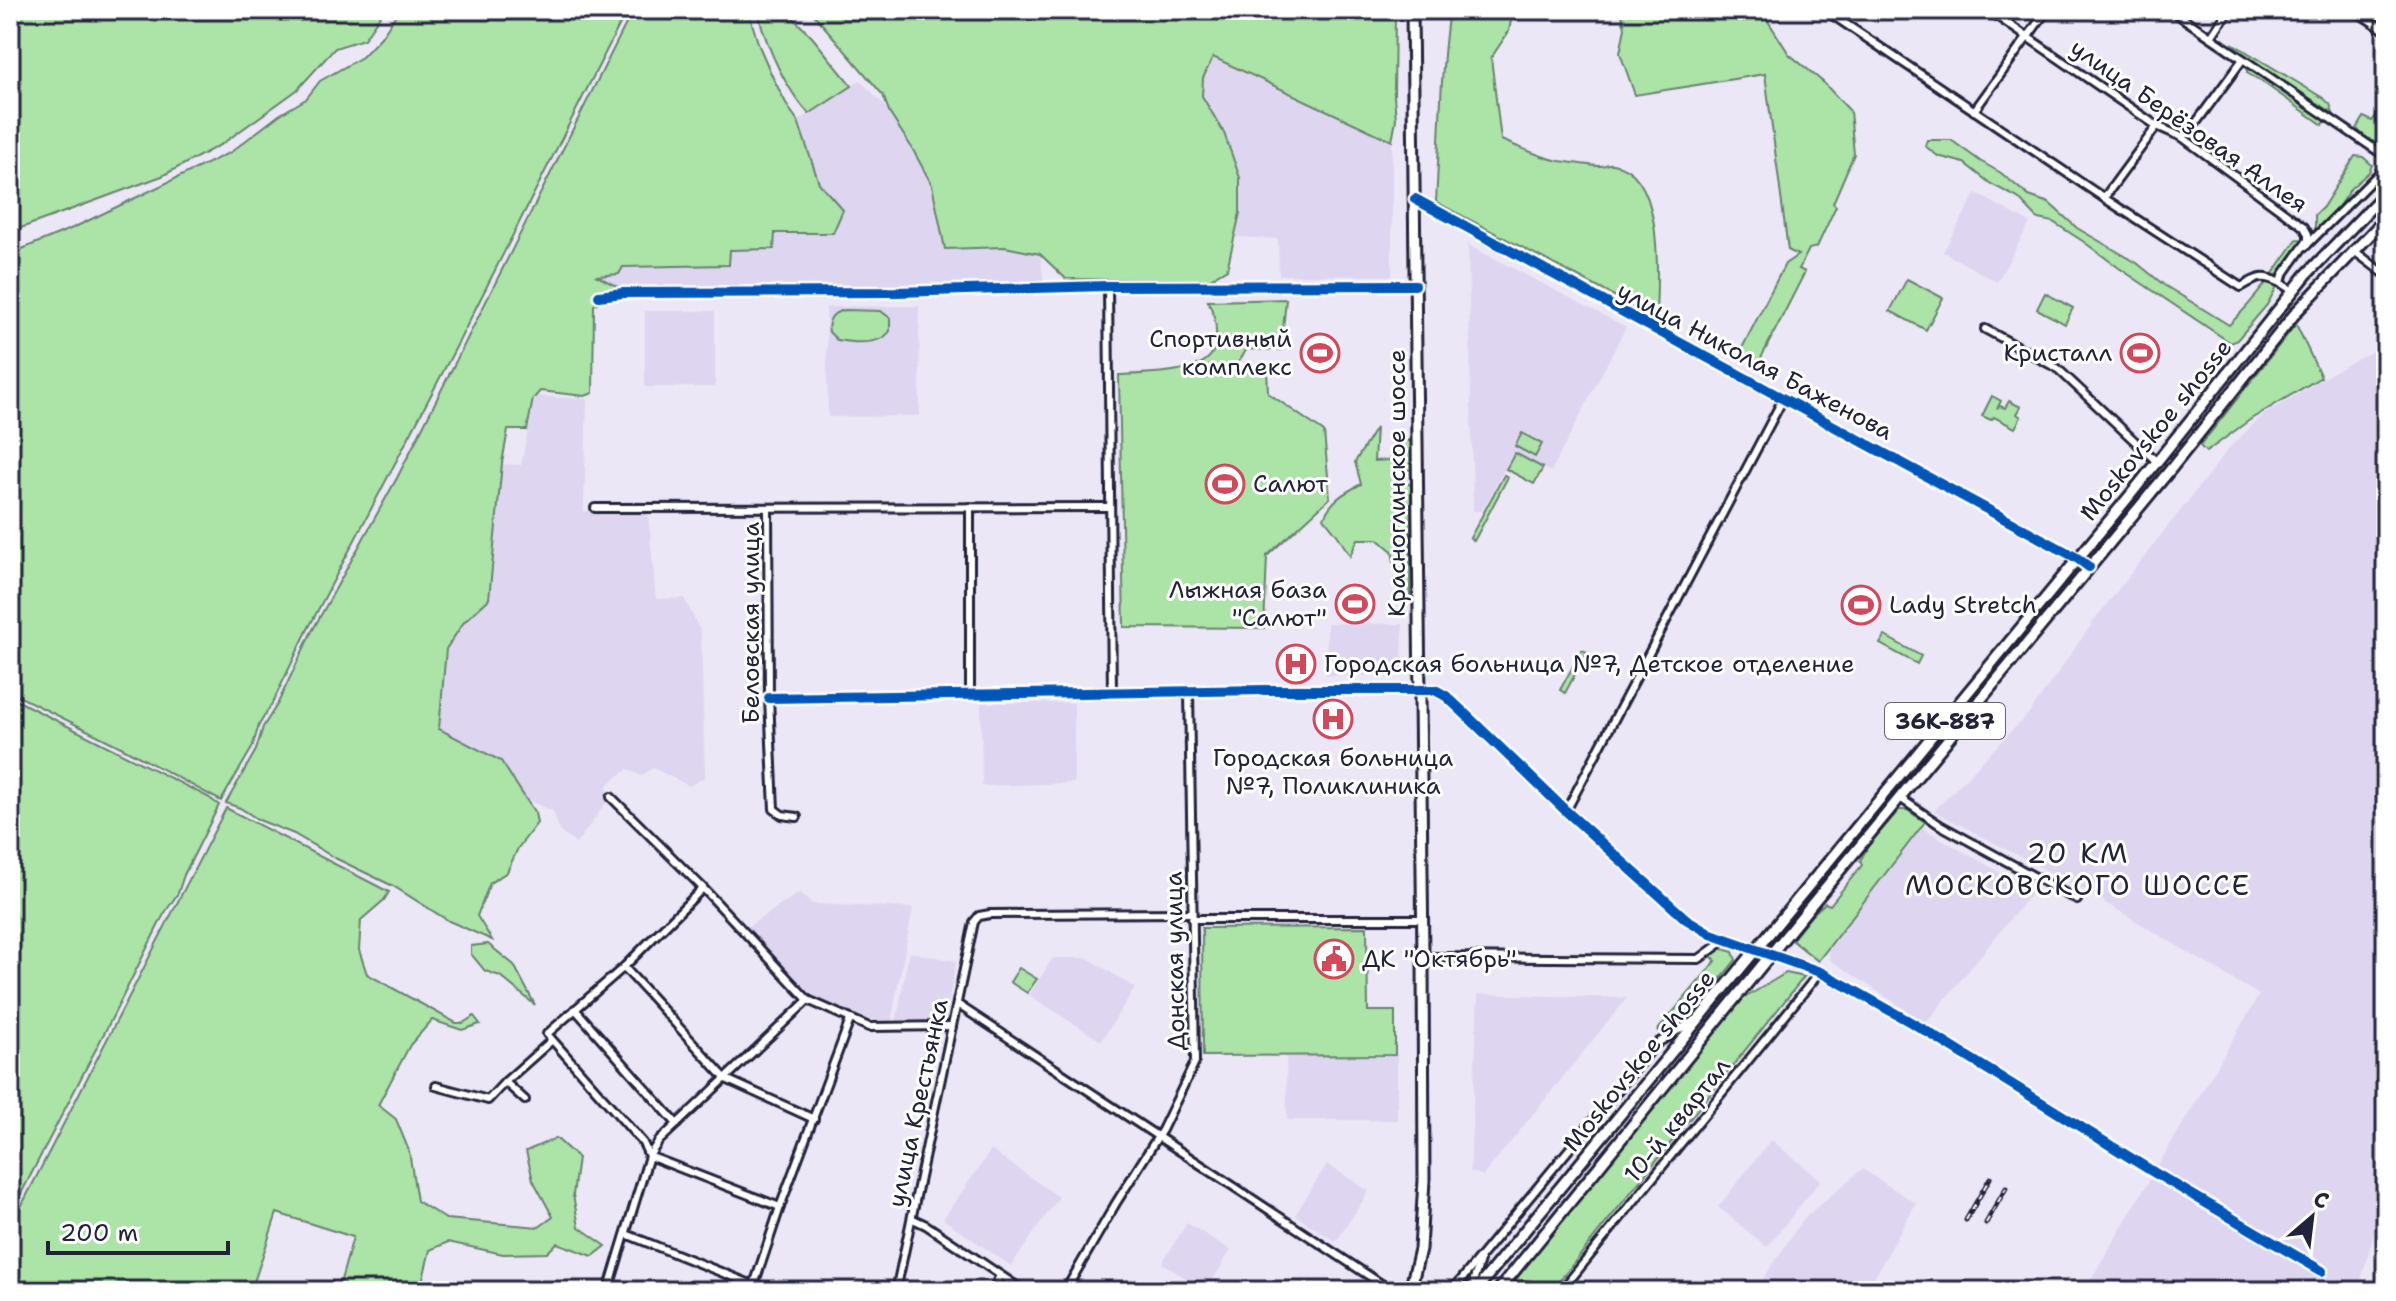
<svg xmlns="http://www.w3.org/2000/svg" width="2396" height="1301" font-family="'Shantell Sans',sans-serif">
	<style>
		.built { fill: #ded6f0 }
		.green { fill: #ace3a7; stroke: #678271; stroke-width: 2 }
		.lines { fill: none; stroke-linecap: round; stroke-linejoin: round }
		.street-casing { stroke: #22223b; stroke-width: 12 }
		.secondary-casing { stroke: #22223b; stroke-width: 14 }
		.primary-casing { stroke: #22223b; stroke-width: 15 }
		.street { stroke: #fff; stroke-width: 6 }
		.secondary { stroke: #fff; stroke-width: 8 }
		.primary { stroke: #fff; stroke-width: 9 }
		.rail-casing { stroke: #22223b; stroke-width: 5 }
		.rail { stroke: #fff; stroke-width: 2; stroke-dasharray: 6; stroke-linecap: butt }
		.cycleway-casing { stroke: #fff; stroke-width: 15 }
		.cycleway { stroke: #0057b8; stroke-width: 10 }
		.labels { text-anchor: middle; stroke-width: 6; stroke-linejoin: round; paint-order: stroke }
		.shield { fill: #fff; stroke: #646476; stroke-width: 2 }
		.shield-label { font-size: 22px; font-weight: bold; fill: #22223b }
		.street-label { font-size: 24px; fill: #22223b; stroke: #fff }
		.poi-label { font-size: 24px; fill: #22223b; stroke: #fff; text-anchor: start }
		.quarter-label { font-size: 28px; letter-spacing: 2px; fill: #22223b; stroke: #fff }
	</style>
	<rect width="100%" height="100%" fill="#ece7f6"/>
	<filter id="ink" filterUnits="userSpaceOnUse"><feTurbulence type="fractalNoise" baseFrequency=".0125" numOctaves="2"/><feDisplacementMap in="SourceGraphic" scale="16" xChannelSelector="R" yChannelSelector="G"/><feConvolveMatrix kernelMatrix="1 2 1 2 8 2 1 2 1" color-interpolation-filters="sRGB"/></filter>
	<g filter="url(#ink)">
		<g class="built">
			<path d="M1213,57l179,84v135l-113,-1 -1,-36 -43,-2 5,-24 -38,-117 1,-18z"/>
			<path d="M860,80l24,25 28,43 20,37 13,63 60,-1 35,7 4,30 -51,3 -371,2 -26,-13 22,-2 5,-7 105,-2 2,-15 113,-40 -24,-27 -21,-62z"/>
			<path d="M1976,193l54,30 -33,59 -54,-30z"/>
			<path d="M1468,245l158,82 -75,145 -37,-20 -32,59h-9z"/>
			<path d="M919,306l1,110 -92,1 -2,-110z"/>
			<rect x="645" y="311" width="70" height="76"/>
			<path d="M2386,344v847l-28,100h-274l175,-296 -170,-102 -155,-82 96,-99 66,-94 134,-171 33,-32 67,-41z"/>
			<path d="M535,396l52,3 -3,112 64,1 8,87 28,-1 17,34 4,145 -16,9 -36,-18 -12,8 -13,-7 -21,16 1,15 -32,44 -16,-12 -7,-21 -26,-11 -26,-39 -62,-31 7,-81 18,-27 25,-24 13,-134 19,1z"/>
			<path d="M1327,623l76,1 -1,52 -76,-1z"/>
			<path d="M981,703h93v80l-92,3z"/>
			<path d="M1922,828l111,63 -107,132 -96,-63 -2,-12z"/>
			<path d="M800,892l12,12 101,4 -22,114 -35,-5 -14,-5 -37,-22 -59,-62z"/>
			<path d="M909,952l47,9 -11,62h-49z"/>
			<path d="M1053,958h35l47,30 -34,53 -72,-46z"/>
			<path d="M1478,994l149,4 -144,178 -13,-5z"/>
			<path d="M1397,1055v65h-110l-1,-64z"/>
			<path d="M1771,1140l50,40 -54,67 -49,-40z"/>
			<path d="M991,1150l68,47 -48,69 -68,-47z"/>
			<path d="M1327,1164l42,27 -33,51 -41,-27z"/>
			<path d="M1862,1169l54,34 -49,88h-112l48,-72z"/>
			<path d="M1187,1223l44,27 -25,41 -44,-28z"/>
		</g>
		<g class="green">
			<path d="M10,10h374l-20,29 -29,9 -38,42 -75,54 -60,32 -152,56z"/>
			<path d="M399,10h228l-172,339 -148,282 -33,69 -15,25 -7,23 -31,53 -100,-54 -111,-55v-438l65,-27 156,-75 48,-37 27,-16 14,-18 42,-24 19,-20z"/>
			<path d="M633,10h115l11,36 14,32 15,29 10,14 21,62 24,27 -10,23h-58l-1,16 -44,1 -1,15 -106,2 -4,7 -22,2 25,13 -28,16 -1,88 -8,3 -45,-5 -7,8 -6,31h-19l-6,33 -13,136 -25,23 -18,27 -7,80 62,32 34,52 2,10 -19,25 -11,24 -17,11 -13,33 15,24 -43,-19 -56,-35 -58,-28 -41,-24 -35,-14 -19,-12 -14,-5 30,-53 7,-23 15,-24 33,-70 86,-155z"/>
			<path d="M757,10h28l27,27 40,49 -43,28c-26,-29 -42,-67 -52,-104z"/>
			<path d="M810,10h585l-1,86 2,23 -4,22 -179,-84 -10,21 -1,18 22,37 16,45v35l-13,56 -17,10h-144l-26,-25 -35,-7 -60,2 -13,-64 -20,-37 -22,-34 -7,-19z"/>
			<path d="M1449,10h64l-4,21 -18,27 10,82c18,7 39,17 58,21 9,1 34,5 42,5 8,-1 5,-3 12,-2 53,9 44,115 43,154l-220,-116c4,-64 4,-129 13,-192z"/>
			<path d="M1621,10h140l28,44 34,28 27,29 4,43 -21,49 3,3 -19,41 -8,2 -10,20 6,3 -46,90 -19,-10 45,-88 13,-9 -10,-5 -23,-176 -130,21 -15,-42 5,-25z"/>
			<path d="M2232,43l91,55 7,6 3,9 -87,-56z"/>
			<path d="M2247,69l6,1 73,50 -3,5 -62,-44 -14,-8z"/>
			<path d="M2386,104v42c-12,0 -22,-9 -29,-17l7,-12 8,4z"/>
			<path d="M1927,140h24l29,21 21,12 28,23 20,7 28,25 60,35 27,22 65,40c27,-26 47,-55 68,-86l9,1 -1,10 -24,29 -14,26 -30,35 -6,3 -112,-75 -35,-26 -31,-20 -15,-3 -20,-21 -27,-14 -27,-21 -26,-7 -13,-10z"/>
			<path d="M2355,156l8,1 9,8 -3,7 -18,16 -30,44 -6,1v-18l8,-8z"/>
			<path d="M1907,279l36,19 -17,32 -36,-19z"/>
			<path d="M2045,293l28,15 -8,16 -28,-15z"/>
			<path d="M1286,299l-5,51 -34,-1 -13,19 33,-2 1,27 56,39 6,66 -63,58 -3,72 -140,-1 -5,-252c21,-1 72,-2 87,-15 8,-6 9,-13 10,-22 1,-14 -2,-25 -8,-37z"/>
			<path d="M845,310l36,1 9,7v13c-10,15 -36,12 -53,9l-8,-8c-2,-12 3,-20 16,-22z"/>
			<path d="M2296,324l25,53 -70,42 -45,33 -6,-6z"/>
			<path d="M1992,396l9,5 -3,6 2,-1 5,2 4,-7 12,6 -4,7 4,3 -6,11 -21,-11 -3,3 -9,-4z"/>
			<path d="M1376,428l-2,33 17,-1 1,-28 6,-1 7,9 8,2 -2,28 -19,-2 1,9 18,8 -1,114 -7,8 -11,-56 -14,-12h-20l-8,17 -12,-20 -14,-18c7,-18 20,-25 37,-34l-6,-22z"/>
			<path d="M1522,433l20,11 -7,13 -20,-11z"/>
			<path d="M1515,453l28,15 -9,16 -28,-15z"/>
			<path d="M1504,475l4,2 -34,64 -4,-3z"/>
			<path d="M1885,636l36,20 -4,8 -37,-20z"/>
			<path d="M1582,650l5,2 -22,41 -5,-3z"/>
			<path d="M10,697l198,100 11,8 -35,70 -6,18 -14,21 -52,104 -102,197z"/>
			<path d="M226,808l163,84 -5,8 -23,20 -2,30 8,24 89,49h7l11,-7 6,8 -18,6 -30,-10 -22,25 -32,60 18,14 13,32 8,50 29,18 93,8 14,-10 -20,-37 -7,-29 30,-13 22,20 -5,37 6,32 27,19 -13,10 -36,-13 -10,10 -44,1 -55,-12 -18,8 -10,41h-82l15,-54 -76,-24 -26,78h-241v-63z"/>
			<path d="M1899,810h8l18,12 -107,139 -26,-21 20,-25 13,-12 5,2 32,-40 -2,-4 8,-15z"/>
			<path d="M1367,927l1,84h27v44l-192,1 -1,-128z"/>
			<path d="M488,944l26,21 21,40 -35,-29 -15,-5 -14,-17v-8z"/>
			<path d="M1716,947l17,5 3,8 -43,53 -36,18 59,-70 -8,-8z"/>
			<path d="M1019,968l18,11 -10,14 -17,-11z"/>
			<path d="M1786,973l18,4 -247,307 -32,-4 -20,2 221,-273z"/>
		</g>
		<g class="lines">
			<g class="street-casing">
				<g id="street">
					<path d="M1825,10l279,188 137,89c17,-10 22,-13 40,-4"/>
					<path d="M1988,10l169,116 25,11 122,90 4,7v6l-25,35 -2,8 12,8"/>
					<path d="M2171,10l211,144"/>
					<path d="M2354,10l32,21"/>
					<path d="M2211,37l18,-27"/>
					<path d="M1974,111l73,-101"/>
					<path d="M2182,137l8,-6 53,-72"/>
					<path d="M2104,198l53,-72"/>
					<path d="M1415,199l662,359 12,9"/>
					<path d="M2306,246l80,-80"/>
					<path d="M2353,250l33,25"/>
					<path d="M1108,286l4,408"/>
					<path d="M599,296l24,-3 274,-1 211,-6 307,-1"/>
					<path d="M1985,329l72,39 100,94"/>
					<path d="M595,508l514,-1"/>
					<path d="M768,508l1,190 5,111 8,6 15,2"/>
					<path d="M970,694v-187"/>
					<path d="M769,698l496,-8h154"/>
					<path d="M611,797l92,91 105,112"/>
					<path d="M1900,798l40,27 137,75"/>
					<path d="M1566,811l217,-412"/>
					<path d="M703,888l-79,79 -77,67 96,109 6,13 131,51"/>
					<path d="M1192,919h231"/>
					<path d="M1423,957l276,2 26,-19"/>
					<path d="M624,967l102,112 88,40"/>
					<path d="M957,1004l435,287"/>
					<path d="M575,1009l102,115"/>
					<path d="M505,1082l46,-41"/>
					<path d="M436,1086l52,14 17,-18 20,18"/>
					<path d="M913,1219l13,6 98,66"/>
					<path d="M626,1234l142,57"/>
					<path d="M1501,1290c22,-7 42,1 63,-3"/>
					<path d="M608,1291l41,-135 10,-15 149,-141 61,27 83,-1"/>
					<path d="M752,1291l28,-84 70,-187"/>
					<path d="M896,1291l78,-369 5,-6 11,-2 202,-1"/>
					<path d="M993,1291l7,-16"/>
					<path d="M1065,1291l51,-88 46,-73 33,-68 -6,-371"/>
					<path d="M1452,1291l204,-247 39,-24"/>
					<path d="M1470,1291l10,-30"/>
					<path d="M1561,1291l259,-319"/>
				</g>
			</g>
			<g class="secondary-casing">
				<path id="secondary" d="M1419,690h16l11,6 120,115 120,108 25,15 109,38 30,16 71,40 234,145 167,98"/>
			</g>
			<g class="primary-casing">
				<g id="primary">
					<path d="M1410,1291l10,-42 4,-69 -1,-223 -11,-947"/>
					<path d="M1475,1291l657,-798 174,-218 80,-83"/>
					<path d="M1498,1291l295,-364 377,-457 127,-159 89,-93"/>
				</g>
			</g>
			<use href="#street" class="street"/>
			<use href="#secondary" class="secondary"/>
			<use href="#primary" class="primary"/>
			<g class="rail-casing">
				<g id="rail">
					<path d="M1966,1220l24,-42"/>
					<path d="M1986,1223l20,-35"/>
				</g>
			</g>
			<use href="#rail" class="rail"/>
			<g class="cycleway-casing">
				<g id="cycleway">
					<path d="M1415,199l662,359 12,9"/>
					<path d="M599,296l24,-3 274,-1 211,-6 307,-1"/>
					<path d="M769,698l496,-8h170l11,6 15,14 105,101 120,108 25,15 109,38 30,16 71,40 234,145 167,98"/>
				</g>
			</g>
			<use href="#cycleway" class="cycleway"/>
		</g>
	</g>
	<defs>
		<g id="stadium-ring" transform="scale(2)"><circle r="9.5" fill="#fff" stroke="#d1495b" stroke-width="1.5"/><path d="M0-5a6.5 5 0 1 0 0 10a6.5 5 0 1 0 0-10ZM-3.5-1.8h7v3.6h-7Z" fill="#d1495b"/></g>
		<g id="hospital-ring" transform="scale(2)"><circle r="9.5" fill="#fff" stroke="#d1495b" stroke-width="1.5"/><path d="M-5-5h3v3.5h4V-5h3V5h-3V1.5h-4V5h-3Z" fill="#d1495b"/></g>
		<g id="civic-ring" transform="scale(2)"><circle r="9.5" fill="#fff" stroke="#d1495b" stroke-width="1.5"/><path d="M-.6-6.5H3V-4.5H.6V-3L4-1V1h2V6H-6V1h2V-1L-.6-3ZM-1.2 2.5V6h2.4V2.5Z" fill="#d1495b"/></g>
	</defs>
	<g fill-rule="evenodd">
		<use href="#stadium-ring" x="1320" y="353"/>
		<use href="#stadium-ring" x="2140" y="353"/>
		<use href="#stadium-ring" x="1225" y="484"/>
		<use href="#stadium-ring" x="1355" y="604"/>
		<use href="#stadium-ring" x="1861" y="605"/>
		<use href="#hospital-ring" x="1296" y="664"/>
		<use href="#hospital-ring" x="1333" y="719"/>
		<use href="#civic-ring" x="1334" y="959"/>
	</g>
	<g class="labels">
		<rect class="shield" x="1885" y="703" width="120" height="36" rx="6"/>
		<g class="shield-label">
			<text x="1945" y="729">36К-887</text>
		</g>
		<g class="street-label">
			<text transform="translate(2189 126) rotate(35)" y="8">улица Берёзовая Аллея</text>
			<text transform="translate(1755 361) rotate(28)" y="8">улица Николая Баженова</text>
			<text transform="translate(2156 430) rotate(-51)" y="8">Moskovskoe shosse</text>
			<text transform="translate(1397 483) rotate(-90)" y="8">Красноглинское шоссе</text>
			<text transform="translate(751 623) rotate(-90)" y="8">Беловская улица</text>
			<text transform="translate(1175 961) rotate(-91)" y="8">Донская улица</text>
			<text transform="translate(1639 1061) rotate(-51)" y="8">Moskovskoe shosse</text>
			<text transform="translate(918 1103) rotate(-78)" y="8">улица Крестьянка</text>
			<text transform="translate(1677 1120) rotate(-51)" y="8">10-й квартал</text>
		</g>
		<g class="poi-label">
			<text x="1292" y="347" text-anchor="end">Спортивный<tspan x="1292" dy="28">комплекс</tspan></text>
			<text x="2112" y="361" text-anchor="end">Кристалл</text>
			<text x="1253" y="492">Салют</text>
			<text x="1327" y="598" text-anchor="end">Лыжная база<tspan x="1327" dy="28">"Салют"</tspan></text>
			<text x="1889" y="613">Lady Stretch</text>
			<text x="1324" y="672">Городская больница №7, Детское отделение</text>
			<text x="1333" y="766" text-anchor="middle">Городская больница<tspan x="1333" dy="28">№7, Поликлиника</tspan></text>
			<text x="1362" y="967">ДК "Октябрь"</text>
		</g>
		<g class="quarter-label">
			<text x="2078" y="863">20 КМ<tspan x="2078" dy="32">МОСКОВСКОГО ШОССЕ</tspan></text>
		</g>
	</g>
	<rect width="2396" height="1301" fill="none" stroke="#fff" stroke-width="40"/>
	<rect x="20" y="20" width="2356" height="1261" fill="none" stroke="#22223b" stroke-width="3" filter="url(#ink)"/>
	<g transform="translate(2312 1217) rotate(28)" stroke="#ffffff" stroke-width="6" paint-order="stroke">
	<path d="M0-6L14 30L0 20L-14 30Z" fill="#22223b"/>
	<text y="-12" font-size="22" font-weight="bold" text-anchor="middle" fill="#22223b">С</text>
	</g>
	<path d="M48 1241v12h180v-12" fill="none" stroke="#22223b" stroke-width="4"/>
	<text x="60" y="1241" font-size="24" fill="#22223b" stroke="#ffffff" stroke-width="6" paint-order="stroke">200 m</text>
</svg>
